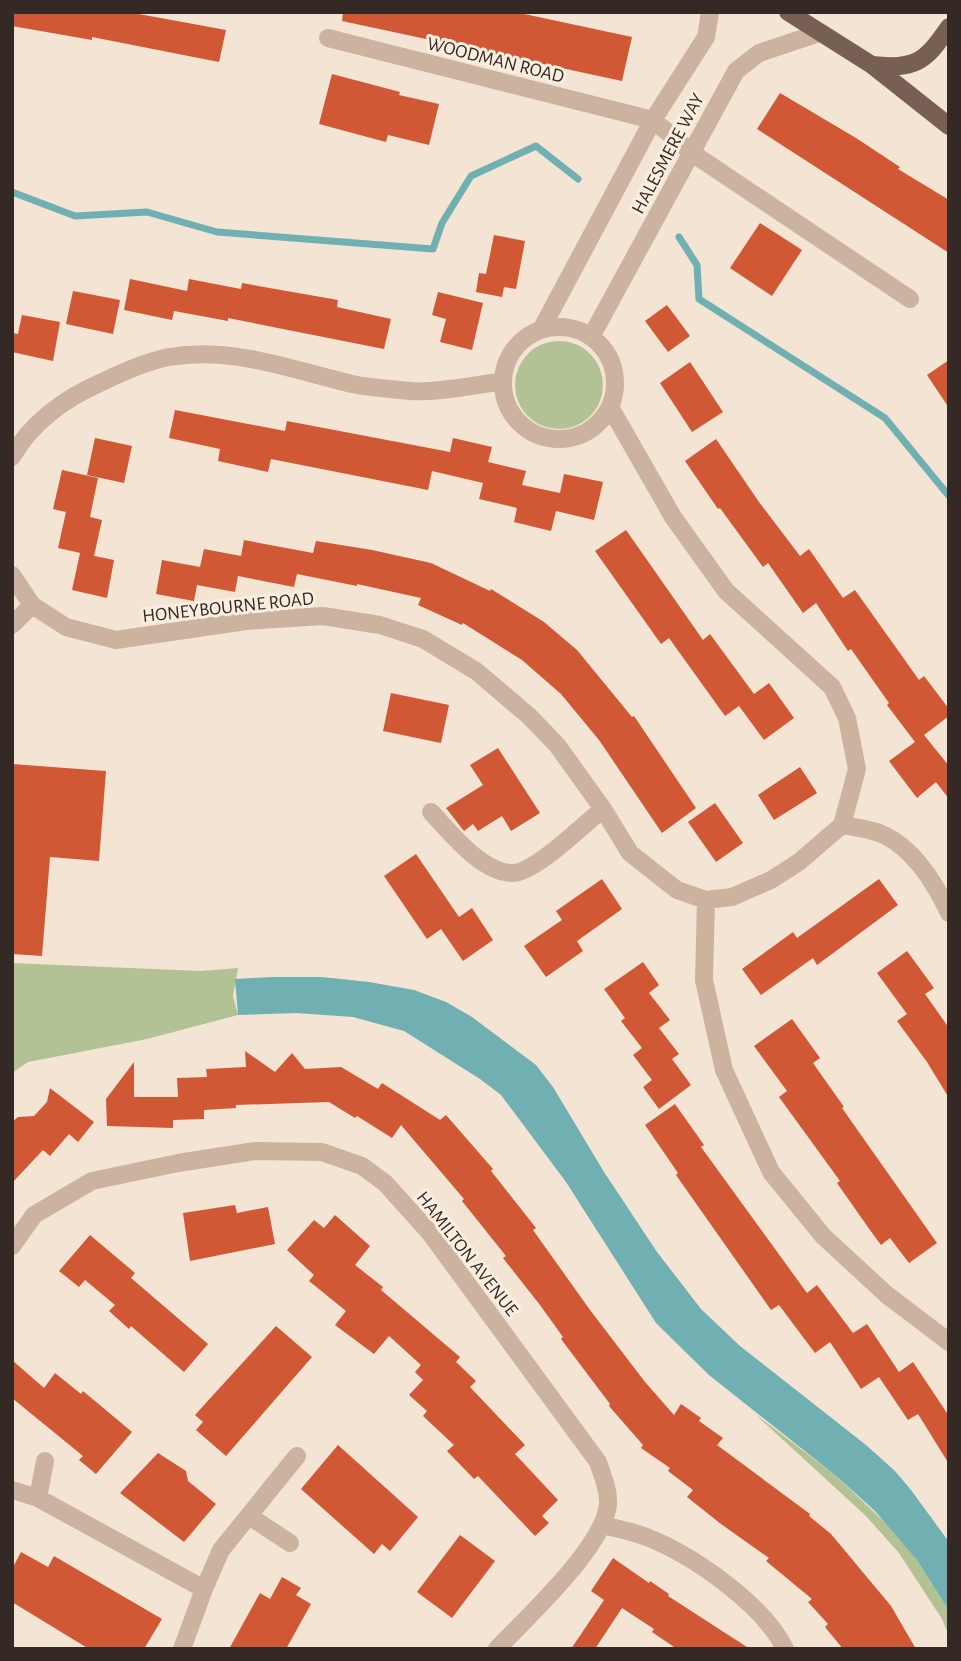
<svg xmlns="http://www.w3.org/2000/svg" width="961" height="1661" font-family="'Alegreya Sans',sans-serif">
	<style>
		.green { fill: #b3c294 }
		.water { fill: #71b0b2 }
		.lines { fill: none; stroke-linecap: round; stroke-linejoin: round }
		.stream { stroke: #71b0b2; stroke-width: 7 }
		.building { fill: #d15834 }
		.minor { stroke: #cbb3a0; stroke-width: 18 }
		.primary { stroke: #785f53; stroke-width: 18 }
		.labels { text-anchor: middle; stroke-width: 6; stroke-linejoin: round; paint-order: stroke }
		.street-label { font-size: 19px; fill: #342924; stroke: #faeee1 }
	</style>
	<rect width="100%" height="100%" fill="#f3e4d4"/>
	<path class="green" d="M515 385a44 44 0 1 1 88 0a44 44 0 1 1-88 0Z
		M12 963 201 971 238 968 233 996 238 1015 147 1039 28 1062 12 1073Z
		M755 1414 835 1475 895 1532 917 1560 949 1611V1636L942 1619 899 1553 866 1516Z"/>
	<path class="water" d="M272 977H322L369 982 414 990 446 1002 472 1017 536 1065 553 1087 604 1172 657 1252 701 1309 740 1346 866 1445 895 1471 911 1490 949 1542V1611L917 1560 875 1511 835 1475 709 1375 656 1323 566 1182 501 1095 480 1079 404 1031 353 1017 296 1013 238 1015 235 979Z"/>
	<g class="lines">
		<path class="stream" d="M12 192 75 216 147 212 217 232 433 249 442 223 471 176 536 146 578 179
			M679 237 697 265 699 299 885 418 949 496"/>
	</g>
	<path class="building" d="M12 12H128L226 30 219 62 92 37V40L12 26Z
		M343 12H515L632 37 622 81 342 21Z
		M332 74 400 92 399 95 439 104 429 145 388 135 386 142 319 124Z
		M780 93 856 138 900 167 898 169 949 200V253L757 129Z
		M760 223 802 250 772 296 730 268Z
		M494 235 525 241 516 289 504 287 502 297 476 292 479 273 486 274Z
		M130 279 187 291 189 279 241 289 242 283 338 300 337 307 391 319 384 349 228 318V321L174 311 172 320 124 310Z
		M73 291 120 300 113 334 66 324Z
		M438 292 483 303 472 350 440 342 446 319 432 315Z
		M667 305 690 336 668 352 645 321Z
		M22 315 60 322 53 361 12 352V333L18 334Z
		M949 360V408L927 375Z
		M690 362 723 412 692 432 660 383Z
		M175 410 285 431 287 421 450 452 453 438 492 447 488 462 526 471 522 485 560 493 564 474 603 482 594 520 556 511 551 531 514 522 517 508 479 499 483 483 432 471 428 490 271 459 268 472 218 461 220 449 169 438Z
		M95 438 132 446 124 483 87 475Z
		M716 439 759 502 800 556 809 549 843 598 855 590 919 680 924 676 949 709V716L924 735 949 766V799L936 782 917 798 889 761 915 742 887 705 889 703 851 649 848 651 816 603 803 613 768 563 763 567 720 508 718 509 685 461Z
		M62 470 98 478 90 517 102 520 94 556 58 548 66 512 53 509Z
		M626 530 703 640 710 634 754 694 769 683 794 718 764 740 739 706 725 716 669 638 661 644 595 551Z
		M244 540 313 553 316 541 372 550 431 563 490 591 491 589 544 622 577 650 632 717 634 716 696 808 662 833 599 740 561 694 522 660 463 623 462 625 418 605 421 598 357 584V586L297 574 294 587 238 576 235 592 197 585 194 601 156 594 162 560 200 567 204 549 241 556Z
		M80 553 114 560 107 598 72 590Z
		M391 693 449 705 441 743 383 731Z
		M498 748 540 813 511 831 502 816 478 831 473 824 464 831 446 808 483 785 470 765Z
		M12 764 106 771 99 861 50 857 42 956 12 954Z
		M800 767 817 793 774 820 758 795Z
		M715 803 743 843 716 862 688 822Z
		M416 854 459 917 472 908 493 940 463 961 441 929 427 939 384 876Z
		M602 879 622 909 577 941 583 951 546 977 524 946 562 920 556 911Z
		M879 879 898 905 817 965 813 958 761 995 742 969 793 932 797 938Z
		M907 951 934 988 925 994 949 1028V1098L927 1062 897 1021 907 1014 877 973Z
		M643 962 659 985 649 993 670 1020 659 1028 679 1054 672 1059 691 1085 659 1109 643 1087 652 1080 633 1055 642 1048 621 1021 625 1018 604 989Z
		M792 1019 820 1058 813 1063 844 1107 842 1108 937 1243 909 1263 890 1238 881 1245 870 1230 837 1183 840 1181 779 1097 787 1091 754 1046Z
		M245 1051 275 1072 292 1053 305 1069 341 1067 378 1089 382 1083 440 1120 446 1115 493 1169 491 1171 536 1228 533 1230 590 1310 645 1382 674 1415 681 1404 701 1418 699 1421 723 1438 717 1445 810 1514 809 1516 831 1534 891 1606 916 1649H843L825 1627 828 1624 808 1602 812 1599 766 1561 769 1558 721 1524 687 1497 693 1490 668 1471 670 1468 641 1448 643 1445 609 1406 610 1404 561 1339 563 1337 540 1305 503 1258 506 1256 462 1201 464 1199 401 1125 392 1138 357 1116 355 1118 329 1102 236 1105V1108L204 1110V1119L173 1120V1128L107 1126 106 1099 134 1062V1097H178L177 1078 207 1077 206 1069 246 1067Z
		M50 1088 94 1122 78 1142 69 1134 50 1156 43 1150 12 1183V1122L18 1117 34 1116 47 1102Z
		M675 1104 704 1145 701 1147 807 1293 817 1285 853 1333 867 1324 899 1372 913 1362 949 1416V1464L918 1414 908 1420 879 1377 861 1389 830 1342 815 1353 779 1305 771 1310 676 1175 678 1173 645 1125Z
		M235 1205 237 1213 268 1207 275 1244 190 1261 183 1213Z
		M335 1215 370 1246 355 1265 383 1287 381 1290 460 1357 456 1362 476 1381 470 1387 525 1445 515 1454 558 1500 542 1516 549 1523 535 1536 478 1476 474 1479 447 1451 454 1445 423 1416 427 1411 409 1395 423 1380 415 1372 421 1365 389 1336 374 1354 335 1325 346 1311 309 1281 314 1275 287 1250 314 1220 324 1228Z
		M90 1235 135 1273 131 1278 208 1344 184 1372 131 1326 129 1329 109 1311 115 1305 85 1280 79 1287 59 1271Z
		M276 1326 312 1357 226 1456 196 1430 203 1422 195 1415Z
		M12 1360 44 1388 55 1373 81 1394 83 1391 132 1432 96 1474 79 1460 83 1456 12 1398Z
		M338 1445 418 1517 390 1551 382 1544 374 1554 301 1489Z
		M158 1453 186 1471 188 1481 216 1504 184 1542 120 1493Z
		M460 1535 495 1561 452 1618 417 1592Z
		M21 1552 48 1567 54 1556 162 1619 144 1649H89L12 1602V1569Z
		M613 1558 649 1583 650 1581 669 1594 668 1596 750 1649H677L652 1632 654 1629 622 1608 595 1649H571L604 1600 591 1591Z
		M282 1577 301 1588 296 1595 311 1604 286 1649H229L260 1593 270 1599Z"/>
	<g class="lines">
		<path class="minor" d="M328 38 653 120 692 153 910 299
			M503 383a56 56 0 1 1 112 0a56 56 0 1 1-112 0Z
			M542 328 653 120 706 37 710 12
			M591 337 736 71 759 53 819 33
			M12 457C30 424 65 398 100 383 123 372 145 362 169 357 232 346 293 370 352 384 371 388 391 389 410 391 438 393 473 385 500 382
			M12 575 32 605 66 627 116 640 246 621 323 616 380 625 423 639 476 671 529 716 557 745 603 809 630 853 677 890 706 900 732 897 771 880 799 862 842 825 857 769 847 718 832 687 726 591 673 517 610 407
			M12 625 32 605
			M431 812C450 832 481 872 511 873 533 875 584 824 603 809
			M842 825C856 828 874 829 886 836 915 851 936 885 949 913
			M706 900 704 980 724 1070 771 1172 823 1236 887 1295 949 1342
			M12 1246 34 1215 92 1181 178 1163 255 1151 322 1152 362 1166 385 1183 430 1233 598 1462C602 1475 609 1489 608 1504 604 1547 528 1616 497 1649
			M12 1490 38 1498 204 1589
			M38 1498 45 1461
			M249 1516 290 1543
			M603 1525C618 1529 635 1532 649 1538 694 1556 764 1605 785 1649
			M182 1649 204 1589 221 1550 297 1456"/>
		<path class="primary" d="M788 12 872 65 949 126
			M872 65C915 70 925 62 949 27"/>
	</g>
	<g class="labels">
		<g class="street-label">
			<text transform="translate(496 59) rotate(14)" y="7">WOODMAN ROAD</text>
			<text transform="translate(667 153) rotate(-62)" y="7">HALESMERE WAY</text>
			<text transform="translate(228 606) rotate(-6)" y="7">HONEYBOURNE ROAD</text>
			<text transform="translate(468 1253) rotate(52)" y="7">HAMILTON AVENUE</text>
		</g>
	</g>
	<rect width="961" height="1661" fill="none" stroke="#342924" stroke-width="28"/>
</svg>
